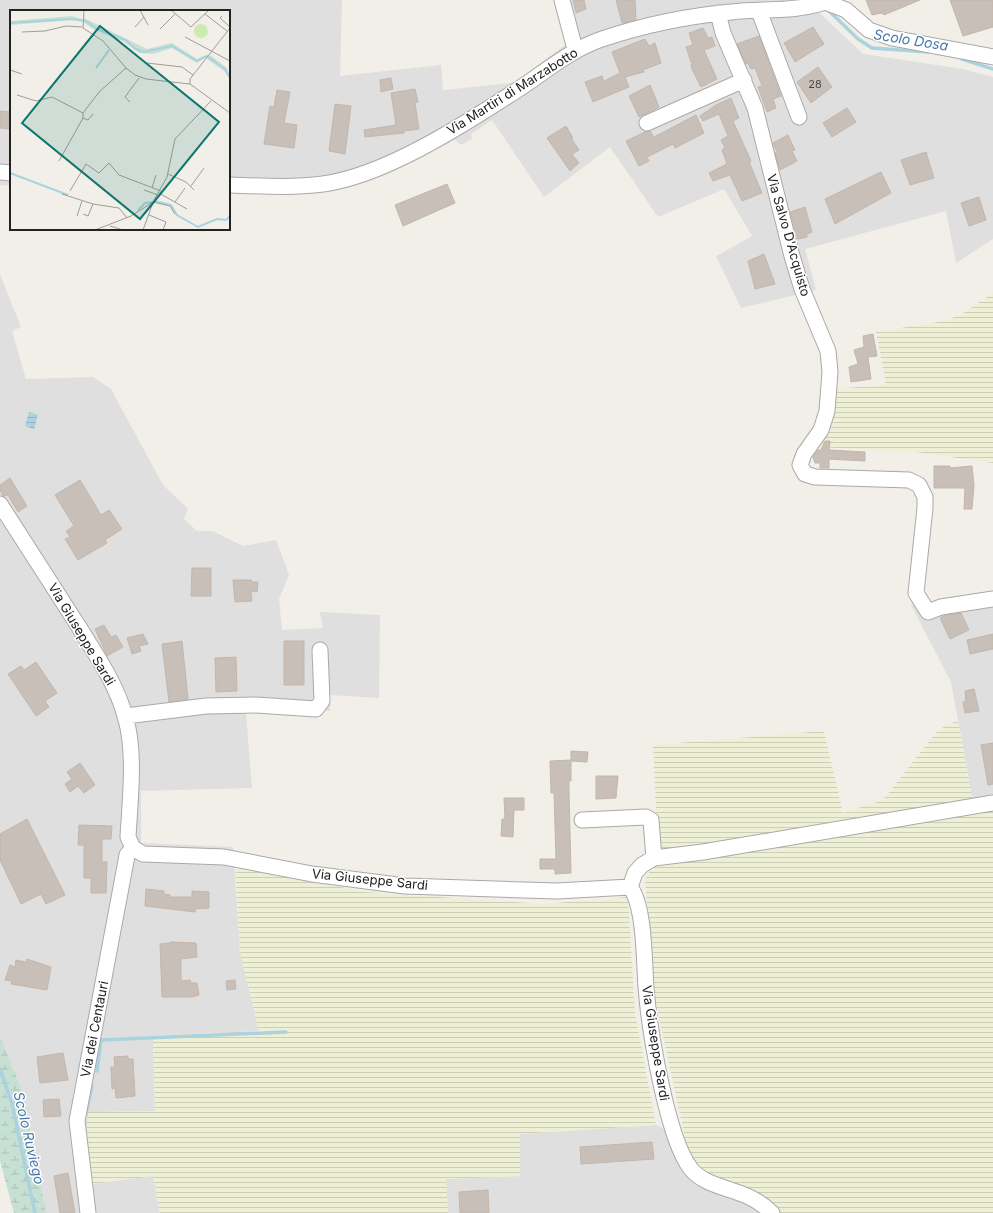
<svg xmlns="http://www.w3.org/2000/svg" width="993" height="1213" font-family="Inter,sans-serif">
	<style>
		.residential { fill: #e0dfdf }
		.farmland { fill: url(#farmland-rules) }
		.wetland { fill: url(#wetland-marsh) }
		.water { fill: url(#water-rules) }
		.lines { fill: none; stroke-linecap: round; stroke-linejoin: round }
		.stream { stroke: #aad3df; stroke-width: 3.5 }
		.building { fill: #c7bfb8; stroke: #c4b6ab }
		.minor-casing { stroke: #a9a9a9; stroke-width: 17 }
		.minor { stroke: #fff; stroke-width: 15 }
		.labels { text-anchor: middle; stroke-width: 3; stroke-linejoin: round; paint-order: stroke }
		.number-label { font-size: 11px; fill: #4b4948 }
		.street-label { font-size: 13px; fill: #222; stroke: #fff }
		.water-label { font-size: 14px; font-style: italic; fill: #4a7aab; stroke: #fff }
		.inset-river { fill: none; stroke: #aad3df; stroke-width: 2 }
		.inset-road { fill: none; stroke: #9f9d99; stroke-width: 1 }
		.view { fill: #0f766e; fill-opacity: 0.15; stroke: #0f766e; stroke-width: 2 }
		.inset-edge { fill: none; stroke: #222; stroke-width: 2 }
	</style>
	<defs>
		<pattern id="farmland-rules" width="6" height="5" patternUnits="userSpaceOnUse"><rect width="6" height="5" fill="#eef0d5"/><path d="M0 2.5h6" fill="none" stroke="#ccceb7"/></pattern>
		<pattern id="wetland-marsh" width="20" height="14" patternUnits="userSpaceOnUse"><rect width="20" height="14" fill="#c6e0d4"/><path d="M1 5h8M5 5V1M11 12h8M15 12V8" fill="none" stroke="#aac0b6"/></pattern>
		<pattern id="water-rules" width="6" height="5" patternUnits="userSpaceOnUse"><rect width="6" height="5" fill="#aad3df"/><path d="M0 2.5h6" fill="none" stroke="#92b5bf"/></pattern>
	</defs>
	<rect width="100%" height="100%" fill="#f2efe9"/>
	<path class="residential" d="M0 0H342L340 76 441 65 443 90 513 83 568 43 557 0H806L863 54 963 69 993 77V239L956 263 946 211 805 249 816 290 741 308 716 256 752 236 724 189 658 217 610 147 544 197 492 120 471 134 472 139 461 145 454 139 448 144 363 180 293 193H229V11H11V186L0 185Z
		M0 274 21 327 12 331 26 379 93 377 111 389 163 485 188 509 184 519 197 531H213L243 546 276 540 289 575 279 599 282 630 323 628 320 612 380 615 379 698 330 695V711L246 713 252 788 141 791V843L233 847 240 952 259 1031 153 1036 155 1112 153 1176 160 1213H46L25 1098 0 1036Z
		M993 594V810L973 802 951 682 911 605Z
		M656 1125 685 1138 690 1155 763 1199 780 1213H448L446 1179 520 1176 519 1134Z"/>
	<path class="farmland" d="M993 293V463L916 452 818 447 833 389 886 385 876 332 945 321 963 313Z
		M958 720 973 802 658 852 653 745 824 731 843 813 883 800 938 730Z
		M993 810V1213H780L763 1199 707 1174 696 1166 690 1155 685 1138 655 999 645 880 654 863Z
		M235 866 365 892 544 904 628 897 635 1013 656 1125 520 1134V1176L446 1179 448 1213H160L153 1176 92 1184 87 1132 88 1112 155 1111 153 1036 259 1031 240 952Z"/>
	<path class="wetland" d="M0 1036 25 1098 46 1213H14L0 1161Z"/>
	<path class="water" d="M29 412 38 415 34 429 25 426Z"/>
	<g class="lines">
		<path class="stream" d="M826 8 858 39 872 48 928 52
			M962 59 993 69
			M0 1069 12 1104 35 1213
			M97 1071 101 1040 286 1032
			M86 1113 92 1086"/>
	</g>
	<path class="building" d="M573 0H584L586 9 576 13Z
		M616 0H635L636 20 622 23Z
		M866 0H920L884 15 882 13 872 15Z
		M950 0H993V27L963 36Z
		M813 27 824 44 795 62 784 43Z
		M703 28 708 38 712 37 715 46 704 50 717 79 701 87 692 69 691 64 695 61 691 62 686 47 693 45 689 33Z
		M759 36 781 96 773 99 776 108 767 112 758 87 762 86 755 68 751 69 748 63 746 64 737 44Z
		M645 39 649 46 655 43 661 63 643 70 644 72 625 77 629 87 593 102 585 82 602 76 604 81 620 73 612 52Z
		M818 67 832 87 811 103 797 82Z
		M391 78 393 89 381 92 380 80Z
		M650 85 659 107 639 117 629 96Z
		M415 89 418 102 415 103 419 129 404 131V133L365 137 364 130 396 125 391 93Z
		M277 90 290 92 284 123 297 125 294 148 264 144 270 106 274 107Z
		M731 98 739 118 733 121 751 161 749 162 762 193 742 201 730 175 713 181 709 173 727 164 722 150 725 148 721 140 728 136 719 114 703 121 700 116 716 105Z
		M335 104 351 106 345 154 329 151Z
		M847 108 856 122 832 137 823 123Z
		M0 111 11 112V129L0 128Z
		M696 115 704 133 675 148 673 144 647 157 649 161 639 166 626 141 645 132 650 131 654 137Z
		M566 126 573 138H571L579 150 572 154 579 163 570 171 547 138Z
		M788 135 795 150 792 151 797 161 780 170 775 153 777 152 773 143Z
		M926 152 934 178 910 185 901 160Z
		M881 172 891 193 835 224 825 199Z
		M447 184 455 203 403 226 395 205Z
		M979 197 986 220 969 226 961 203Z
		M805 207 812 232 807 234V237L798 239 790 212Z
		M764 254 775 284 755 289 748 261Z
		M873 334 877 356 868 357 871 379 851 382 849 367 858 364 854 350 864 347 863 336Z
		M825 441H830L829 450 865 452V461L829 459V468H820V463H815L813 457 818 450H821Z
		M934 466H950V468L972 466 974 485 972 509H964L965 488H934Z
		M10 478 27 506 18 512 8 495 3 496 0 490V485Z
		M80 480 101 515 109 510 122 529 105 540 107 543 78 560 65 539 70 537 66 531 74 526 55 495Z
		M192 568H211V596H191Z
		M233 580H251L252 582H258L257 592 251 591 252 601 235 602Z
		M961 613 969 630 950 639 940 618 946 615Z
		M104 625 111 637 116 635 123 647 107 656 95 629Z
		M143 634 148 644 139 646 141 651 132 654 127 638Z
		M993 634V649L970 654 967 640Z
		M182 641 188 699 169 702 162 644Z
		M284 641H304V685H284Z
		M236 657 237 691 216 692 215 658Z
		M36 662 57 693 45 701 49 707 36 716 8 674 21 666 24 670Z
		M974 689 979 711 965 713 963 702 966 701 965 691Z
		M993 743V784L988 785 981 745Z
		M571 751 588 752 587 762 571 761V781H569V792L571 873 555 874V869H540V859H556L554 793H551L550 761 571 760Z
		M80 763 95 785 84 793 78 786 70 792 65 784 72 779 67 772Z
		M596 776H618L616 798 596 799Z
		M504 798H524V810H514L513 837 501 836 502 819H505Z
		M27 819 65 895 46 904 41 894 21 904 0 860V834Z
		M79 825 112 826 111 839H102V862H107L106 893H91V878H84V845H78Z
		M146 889 164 891V894L170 895V897H192V891L209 892V908L195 909V912L145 906Z
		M170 942 196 943 197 957 181 959V981L190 980 191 983H197L199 995 192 997H162L160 944 170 943Z
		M27 959 51 967 47 990 11 984 12 981 5 980 10 965 15 967 16 960 26 962Z
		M235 980 236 989 227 990 226 981Z
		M63 1053 68 1080 40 1083 37 1057Z
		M128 1056V1059H133L135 1096 116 1098 115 1088 112 1089 111 1067H115L114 1057Z
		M59 1099 61 1116 44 1117 43 1100Z
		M652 1142 654 1159 581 1164 580 1147Z
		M68 1173 75 1213H60L54 1176Z
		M488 1190 489 1213H460L459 1192Z"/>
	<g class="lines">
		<g class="minor-casing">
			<path id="minor" d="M562 0 575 49
				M825 2 846 10 869 30 892 38 993 57
				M759 11 799 117
				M718 13 723 33 755 108 792 256 802 289 828 351 830 372 827 411 821 430 804 454 800 465 805 474 815 477 909 480 919 485 925 497V508L916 593 928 612 941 607 993 599
				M647 123 744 80
				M0 172 11 173
				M229 185C260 186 292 188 323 184 383 176 460 127 511 94 542 75 567 51 602 39 644 25 687 16 731 12 764 8 799 13 830 0
				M0 504C26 545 53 586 79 627 96 655 116 683 125 716 136 751 130 800 128 837L133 848 143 854 224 857 312 874 405 886 557 891 630 887
				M126 716 206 706 256 705 316 709 322 701 320 650
				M582 820 646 817 651 820 654 858
				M630 887C645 906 644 962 646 987 649 1028 667 1139 691 1169 704 1185 729 1188 747 1196 756 1200 765 1206 772 1213
				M630 887 635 873 642 865 654 858 703 852 993 803
				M88 1213 77 1121 126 861 127 855 133 848"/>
		</g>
		<use href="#minor" class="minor"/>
	</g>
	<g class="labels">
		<g class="number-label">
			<text x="815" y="88">28</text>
		</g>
		<g class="street-label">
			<text transform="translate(512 91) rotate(-32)" y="5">Via Martiri di Marzabotto</text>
			<text transform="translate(789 235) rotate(74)" y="5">Via Salvo D'Acquisto</text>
			<text transform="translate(82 634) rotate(59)" y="5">Via Giuseppe Sardi</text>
			<text transform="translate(370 879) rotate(6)" y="5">Via Giuseppe Sardi</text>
			<text transform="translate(94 1029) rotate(-79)" y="5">Via dei Centauri</text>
			<text transform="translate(656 1043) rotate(81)" y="5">Via Giuseppe Sardi</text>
		</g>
		<g class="water-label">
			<text transform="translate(911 40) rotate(9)" y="5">Scolo Dosa</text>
			<text transform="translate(29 1138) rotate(77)" y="5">Scolo Ruviego</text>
		</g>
	</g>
	<g transform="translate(10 10)">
		<rect width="220" height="220" fill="#f2efe9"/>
		<path d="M184 21a7 7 0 1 1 14 0a7 7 0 1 1-14 0Z" fill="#cdebb0"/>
		<path d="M62 6 72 9V12L63 10 0 15V11ZM74 8 137 39 162 33 187 49 198 44 187 53 162 38 143 44 129 43 114 32 83 19 73 12ZM200 45 217 58 220 70 214 61 197 49Z" fill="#c6e0d4"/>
		<path class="inset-river" d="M0 13 60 9 76 11 87 19 116 30 124 38 133 42 162 36 187 51 197 46 215 59 220 67M86 58 99 40M0 163 58 185M145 191 161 195 167 205 188 217 207 209 216 210 220 206M128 200 135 193 142 192"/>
		<path class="inset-road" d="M74 0 73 18 93 31 116 58 125 65 136 69 180 74M130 0 138 15M161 0 181 17 199 0M195 4 217 21M212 6 210 8 220 17M125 17 134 7M150 19 165 4M12 22 35 21 56 16 72 17M175 27 220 51M137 53 172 57 183 65M0 60 12 64M180 74V69L220 18M180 74 220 103M7 85 26 91 42 87 73 103M120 92 115 87 129 68M73 103 90 81 116 58M73 108 78 110 83 104M49 151 73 108V103M158 164 176 172 184 180M181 176 194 158M142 178 146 165M134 180 148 185M60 181 76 154 89 163 99 153 109 165 151 181M149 183 177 199M52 184 83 194 109 198 117 208M143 192 160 196 165 204M165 192 175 178M73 204 78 206 83 194M139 205 156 212 153 220M67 206 72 191M100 216 113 220M85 220 121 206 143 192M133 220 144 190 157 167 165 129 201 91"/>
		<path class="view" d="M90 16 209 112 130 209 12 113Z"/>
		<rect width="220" height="220" class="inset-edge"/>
	</g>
</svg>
